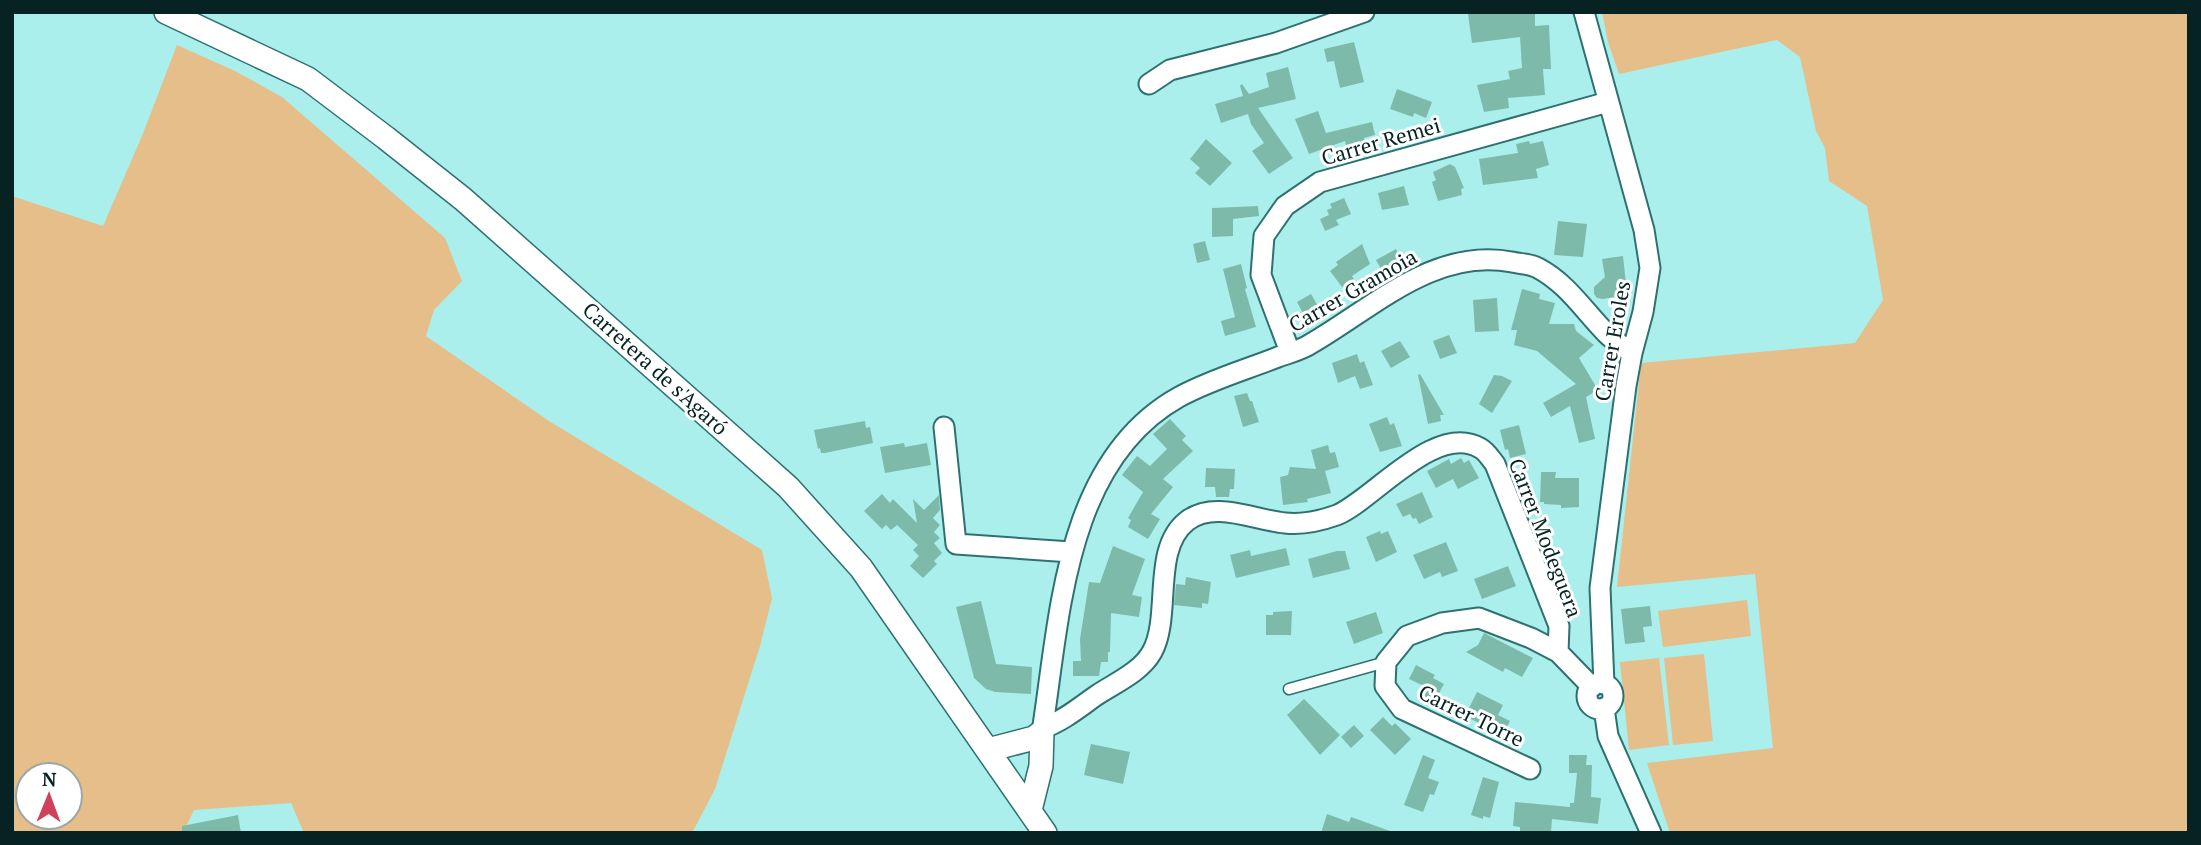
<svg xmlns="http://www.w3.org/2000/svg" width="2201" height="845" font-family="'PT Serif',serif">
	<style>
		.green { fill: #e5be89; fill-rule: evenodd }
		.building { fill: #7ebaa9 }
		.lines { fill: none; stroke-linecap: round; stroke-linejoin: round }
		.service-casing { stroke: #2e7170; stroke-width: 13 }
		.minor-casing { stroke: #2e7170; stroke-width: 23 }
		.tertiary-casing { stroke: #2e7170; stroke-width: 26 }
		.service { stroke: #fff; stroke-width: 10 }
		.minor { stroke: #fff; stroke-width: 19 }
		.tertiary { stroke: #fff; stroke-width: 23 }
		.labels { text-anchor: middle; stroke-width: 6; stroke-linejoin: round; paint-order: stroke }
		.street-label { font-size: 21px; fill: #062222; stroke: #fff }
	</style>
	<rect width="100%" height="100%" fill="#abefed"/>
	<path class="green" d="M1602 12H2189V833H1670L1647 763 1773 748 1755 574 1617 587 1641 363 1855 343 1883 300 1867 206 1829 181 1825 148 1816 131 1800 57 1777 40 1619 74 1608 42Z
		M177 45 235 71 282 97 445 238 462 281 434 310 426 336 549 421 762 550 772 598 760 646 715 789 692 833H304L291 803 194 810 183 833H12V196L103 226 142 136ZM28 775H70V817H28Z
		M1747 600 1751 636 1663 647 1658 611Z
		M1704 654 1713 741 1673 745 1664 658Z
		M1659 658 1669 745 1629 750 1620 662Z"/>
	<path class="building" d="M1484 12H1535V26L1549 25 1551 69H1543L1545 95 1508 98 1509 108 1484 112 1477 85 1510 79 1508 71 1522 68 1520 37 1472 43 1468 14Z
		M1354 42 1364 82 1340 88 1334 61 1327 62 1324 49Z
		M1288 67 1296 99 1258 108 1293 158 1269 174 1252 151 1264 143 1251 124 1248 114 1221 123 1215 104 1243 96 1240 86 1242 84 1249 94 1269 87 1266 73Z
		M1397 89 1432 102 1426 118 1414 113 1413 117 1390 109Z
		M1318 111 1326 133 1372 122 1375 135 1364 138 1366 149 1348 153 1345 141 1309 154 1295 119Z
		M1206 139 1232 163 1210 186 1195 173 1200 168 1190 159Z
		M1529 141 1530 144 1543 141 1549 165 1536 169 1538 178 1483 185 1479 159 1518 153 1516 144Z
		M1450 164 1455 167 1464 188 1461 189 1462 195 1438 201 1432 182 1436 180 1433 172Z
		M1404 186 1409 205 1382 210 1378 193Z
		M1344 198 1351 214 1336 220 1339 225 1325 231 1320 219 1329 215 1327 210 1332 208 1330 204Z
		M1258 206 1259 216 1233 219V236L1212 237V208Z
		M1558 221 1587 224 1583 257 1554 255Z
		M1205 241 1210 260 1197 263 1193 244Z
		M1362 244 1370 264 1352 276 1354 279 1342 287 1330 271 1338 265 1336 262Z
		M1396 249 1405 267 1386 277 1376 260Z
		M1623 256 1626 284H1620L1621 296 1603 299 1597 298 1594 294V287L1605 277 1602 259Z
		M1241 264 1247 288 1245 289 1256 327 1225 336 1221 321 1235 317 1223 269Z
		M1522 289 1540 294 1539 299 1555 303 1549 324H1574L1576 331 1594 345 1579 358 1598 390 1586 397 1595 439 1579 443 1570 406 1551 417 1543 403 1576 384 1537 351 1514 345 1517 330H1511Z
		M1311 294 1323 315 1308 323 1297 302Z
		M1497 298 1499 331 1475 332 1473 300Z
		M1449 335 1457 353 1440 359 1433 341Z
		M1400 341 1410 357 1391 368 1381 351Z
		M1357 354 1360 363 1364 361 1373 385 1360 389 1355 376 1338 383 1332 363Z
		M1420 374 1444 415H1440L1441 421 1428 424 1418 375Z
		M1494 375 1502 376 1512 381 1492 413 1479 404Z
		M1247 393 1250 401H1252L1259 422 1243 427 1234 396Z
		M1387 417 1390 425 1394 423 1402 446 1380 452 1369 424Z
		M1170 419 1186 436 1182 440 1193 451 1163 479 1173 487 1151 514 1160 519 1148 539 1128 527 1131 520 1128 518 1143 492 1122 475 1137 456 1150 466 1167 449 1153 434Z
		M865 421 866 428 870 427 873 443 825 453H821L820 448 818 449 814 430Z
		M1519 425 1526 454 1510 458 1508 449 1505 450 1500 430Z
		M904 443 905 447 927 443 931 465 885 473 880 447Z
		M1328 445 1330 453 1335 452 1339 467 1325 471 1331 493 1307 499 1308 502 1283 505 1280 477 1288 475 1290 467 1316 469 1311 450Z
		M1461 458 1464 463 1469 460 1479 478 1458 489 1453 479 1436 488 1427 471 1449 459 1451 464Z
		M1206 468 1235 469 1234 489H1230L1229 497H1216L1215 487H1205Z
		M1541 472H1556L1555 478H1579V507L1561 508V505L1544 504V502H1540Z
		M1422 492 1433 517 1419 524 1416 518 1413 519 1410 514 1403 517 1396 504Z
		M882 494 890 503 893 499 917 523 913 499 924 510 939 495 940 510 933 518 940 525 934 532 940 538 934 543 942 553 934 561 937 564 923 578 910 566 919 556 913 550 918 545 897 525 891 530 886 525 882 529 864 511Z
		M1380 531 1381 534 1388 531 1397 552 1376 562 1366 537Z
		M1446 542 1458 571 1442 577 1440 572 1424 579 1413 555Z
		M1113 546 1145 559 1132 595 1142 597 1139 617 1111 613 1110 652H1108V662H1101L1099 676H1073V661H1081L1080 639 1089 582 1100 583Z
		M1286 548 1290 565 1236 578 1230 555 1250 550 1251 556Z
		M1337 551H1345L1350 569 1313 578 1308 559Z
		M1508 566 1516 586 1482 599 1474 579Z
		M1186 577 1211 582 1208 604 1202 603V608L1174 605 1176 584 1185 585Z
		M981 601 996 664 1032 667 1031 694 995 692 986 689 974 678 956 607Z
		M1650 606 1652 626 1643 627 1645 642 1625 644 1621 609Z
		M1292 611 1291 635H1266V615H1273V612Z
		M1376 612 1383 633 1354 644 1346 622Z
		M1484 633 1533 658 1522 677 1505 668 1503 672 1466 652 1478 645Z
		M1416 665 1435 675 1433 678 1444 684 1434 702 1421 696 1426 687 1409 679Z
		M1477 692 1503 705 1498 715 1510 721 1503 735 1465 716Z
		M1304 699 1340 735 1320 755 1287 715Z
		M1383 717 1392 726 1395 723 1411 739 1395 755 1370 730Z
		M1354 725 1364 736 1351 748 1341 737Z
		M1091 744 1130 752 1123 784 1084 775Z
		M1423 755 1435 760 1428 778 1439 782 1434 795 1430 794 1423 812 1404 805Z
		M1569 755H1587L1586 765H1592L1591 797 1601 798 1598 824 1552 819 1551 832H1520V827L1513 826 1515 802 1570 807V803H1574L1577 773H1569Z
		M1483 777 1499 782 1490 818 1483 816V819L1471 815Z
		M1327 814 1349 822 1351 817 1390 831V833H1321Z
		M238 815 241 833H182V826Z"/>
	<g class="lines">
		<g class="service-casing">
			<path id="service" d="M1289 689 1386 662"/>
		</g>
		<g class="minor-casing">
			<path id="minor" d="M1584 12 1644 230 1650 268 1643 312 1632 353 1626 386 1600 588 1604 684
				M1149 84 1170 70 1276 43 1364 12
				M1290 352 1261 275 1264 236 1285 206 1320 182 1608 102
				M944 427 956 544 1071 552
				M1587 696a13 13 0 1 1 26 0a13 13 0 1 1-26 0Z
				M1604 708 1608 736 1651 833
				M1043 728C1062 722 1081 706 1097 695 1115 683 1141 672 1152 652 1172 616 1151 549 1187 521 1214 500 1254 520 1285 523 1302 525 1320 521 1337 515 1373 500 1435 422 1480 448 1486 451 1491 459 1495 464L1559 626 1558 652
				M1042 732C1060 618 1064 461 1179 397 1210 380 1245 370 1278 357 1289 353 1302 350 1312 343 1374 307 1435 247 1512 262 1521 264 1531 264 1538 268 1568 284 1584 311 1607 334 1614 341 1624 347 1632 353
				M1530 769 1402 709 1385 686 1386 662 1407 636 1442 623 1479 618 1531 638 1558 652 1592 687"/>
		</g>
		<g class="tertiary-casing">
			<path id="tertiary" d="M166 12 308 79 386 138 463 199 788 487 861 568 1045 833
				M988 750 1034 738 1042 732
				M1030 810 1041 766 1042 732"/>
		</g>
		<use href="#service" class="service"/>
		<use href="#minor" class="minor"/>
		<use href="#tertiary" class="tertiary"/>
	</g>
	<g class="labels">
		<g class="street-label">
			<text transform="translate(1381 142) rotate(-16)" y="7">Carrer Remei</text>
			<text transform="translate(1353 291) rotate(-30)" y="7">Carrer Gramoia</text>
			<text transform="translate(1613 341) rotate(-80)" y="7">Carrer Eroles</text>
			<text transform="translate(655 369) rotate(42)" y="7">Carretera de s'Agaró</text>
			<text transform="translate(1545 538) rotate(69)" y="7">Carrer Modeguera</text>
			<text transform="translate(1471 716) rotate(26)" y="7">Carrer Torre</text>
		</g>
	</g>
	<rect width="2201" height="845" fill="none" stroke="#062222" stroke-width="28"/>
	<g transform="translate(49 796) rotate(1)"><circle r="33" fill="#ffffff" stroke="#9ba7a7" stroke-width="2"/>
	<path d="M0-5L12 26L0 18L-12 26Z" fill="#d04059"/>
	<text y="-10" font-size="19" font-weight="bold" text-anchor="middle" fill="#062222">N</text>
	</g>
</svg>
